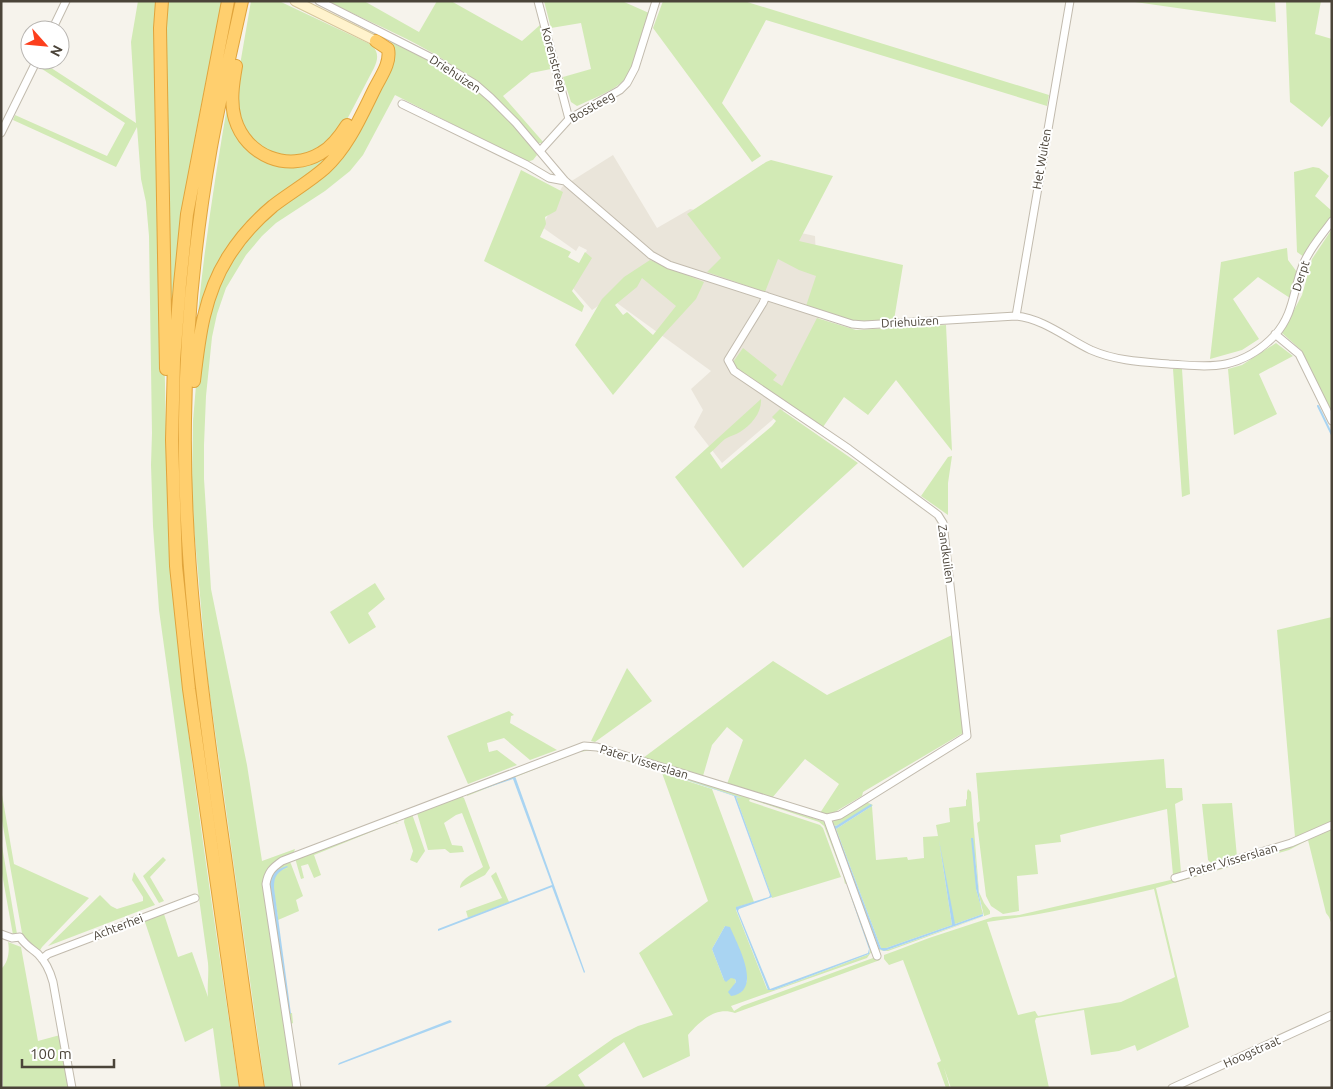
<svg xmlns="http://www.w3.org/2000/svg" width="1333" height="1089" font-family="Ubuntu,sans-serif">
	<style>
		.residential { fill: #eae5da }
		.green { fill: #d2eab5; fill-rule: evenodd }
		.water { fill: #a9d4f2 }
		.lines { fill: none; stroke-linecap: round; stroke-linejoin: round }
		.stream { stroke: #a9d4f2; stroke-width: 2 }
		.minor-casing { stroke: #c2bbae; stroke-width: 9 }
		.secondary-casing { stroke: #d6c79b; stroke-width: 11 }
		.motorway-casing { stroke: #e0a43c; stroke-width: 14 }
		.minor { stroke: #fff; stroke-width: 7 }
		.secondary { stroke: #fff3cd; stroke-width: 9 }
		.motorway { stroke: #ffcf6e; stroke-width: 12 }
		.labels { text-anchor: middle; stroke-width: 4; stroke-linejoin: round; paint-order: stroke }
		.street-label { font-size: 12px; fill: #4b4439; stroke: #fff }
	</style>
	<rect width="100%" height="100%" fill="#f6f3ec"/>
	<path class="residential" d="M613 155 657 228 690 209 815 236 819 318 785 409 722 463 694 427 703 410 691 389 711 371 610 298 592 310 570 285 587 250 579 246 576 251 542 227 562 187Z"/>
	<path class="green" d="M138 1H157L168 527C181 715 212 901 239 1088H221L213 1028 185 1042 144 919 163 911 178 957 192 952 208 997C207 985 209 975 208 963L159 610 153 526 151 465 152 433 149 236 146 202 141 179 137 127 116 167 13 120 15 115 107 156 125 123 39 67 42 62 136 123 131 42Z
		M165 1H223C199 111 177 220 170 332Z
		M251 1H279L372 45C379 53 378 59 374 68L342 129 311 156H274L243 132 235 94Z
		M327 1H364L419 32 437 1H451L522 41 540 25 551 69 531 73 503 96 544 143H536C515 117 492 93 465 74 423 43 373 24 327 1Z
		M544 1H622L649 13C643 32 637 69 622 82 609 93 592 99 577 106L571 102 563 77 591 69 581 23 551 28Z
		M663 1H744L1049 95 1047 106 766 20 722 103 761 156 752 162 653 28Z
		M1128 1H1275L1276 22Z
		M1286 1H1321L1315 34 1332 39V114L1322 127 1290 102Z
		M391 42 459 75 496 106 530 143 537 155 533 160 527 162 395 95 363 155 350 171 325 191 276 223 262 236 246 255 226 288 217 314 212 337 206 396 204 445V479L211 589 247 765 262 861 295 849 293 855 266 874 295 1088H265L207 674 194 528 192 485 193 421 196 385 214 291 250 231 313 180 383 80 395 55 394 48 390 43Z
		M230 90V107L264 159 336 152 240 236 195 346C202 260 215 175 230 90Z
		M771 160 833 176 799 241 903 265 894 320 865 322 852 321 806 306 816 276 799 270 778 259 765 292 707 272 721 258 687 214 766 162Z
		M1313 167 1319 168 1329 176 1315 196 1332 211V216L1304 257 1297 252 1294 172Z
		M521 170 563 192 556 211 545 217 546 224 540 237 571 252 568 257 579 263 585 252 592 258 572 291 584 306 582 312 484 261Z
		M1332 229V412L1301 350 1282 333 1302 295 1312 259Z
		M1287 248 1288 260 1297 272 1290 298 1258 277 1233 299 1259 339 1242 350 1210 359 1221 262Z
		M650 260 704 282 696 299 664 334 613 395 575 345 602 299 624 277ZM642 278 676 306 653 335 627 312 623 315 615 305 637 287Z
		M817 318 856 330 946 325 952 451 896 380 868 415 844 397 823 427 734 368 733 362 743 348 777 375 773 380 782 386Z
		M1276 343 1293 356 1259 374 1277 414 1234 435 1228 369 1242 365Z
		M1173 369H1182L1190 494 1182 497Z
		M761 399C762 413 751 425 740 432 735 435 730 436 725 439 720 443 715 449 710 453L721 469 772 426 776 421 772 417 780 409 858 463 743 568 675 477Z
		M952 456 948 483V515L921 496 948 457Z
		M375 583 385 599 368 613 376 627 349 644 330 612Z
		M1332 617V821L1295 837 1277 630Z
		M952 635 963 733 863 792 862 796 828 816 820 813 839 784 805 759 772 798 727 784 743 740 727 727 712 745 703 776 643 758 773 661 827 695Z
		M627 668 652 701 595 742 591 741Z
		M509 711 514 715 511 716 510 723 557 750 530 760 504 738 487 743 489 752 497 750 517 765 468 784 447 736Z
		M591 747 825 822 872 951 867 958 731 1006 734 1011 742 1006 873 958H878L880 960 735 1013C716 1006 700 1021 688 1035L690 1056 643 1078 624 1042 578 1075 586 1088H543L614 1038 638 1026 673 1015 639 953 708 901 662 773 712 789 754 902 737 907 736 910 767 989 774 990 864 956C867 955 869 955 870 951 872 944 850 893 847 883L845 884 843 875 824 826 819 822 750 799 749 801 751 802 820 825 823 828 841 877 772 898 736 797 742 798 593 750 579 752 467 796V793L577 749ZM725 926 747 981 741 992 734 985 736 982 734 977 724 980 712 949Z
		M1164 759 1166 788H1182L1183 800 1175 804 1181 872 1173 875 1167 809 1060 835 1061 842 1035 845 1038 874 1017 876 1019 911 1003 914 991 906 986 896 977 823 980 821 976 773Z
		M1 789 14 864 89 898 42 947 39 952 23 938 22 933 1 815Z
		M968 789 971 792 979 892 984 903 990 911V914L888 951 878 950 830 823 833 820C843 814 862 797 873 805L872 806 876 860 907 857 908 860 924 858 923 837 938 836 936 825 950 822 949 808 966 806V800L967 799V792ZM872 806 836 829 881 948H886L952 925 939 840 953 922 955 924 983 914 976 889 975 857 979 895 984 916 887 950H881L879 949 835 831 834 825 836 826Z
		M460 795 464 798 490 868 485 875 460 888C461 878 475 873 483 867L462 813 456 815 444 823 452 845 462 846 464 852 450 853 445 849 428 850 417 813Z
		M1232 803 1237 857 1211 863 1208 860 1202 804Z
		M412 814 425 851 417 863 410 860 413 851 404 822 405 815Z
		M392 820 399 824 395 823 386 826 314 855 321 875 314 878 308 864 301 866 304 878 301 879 295 858Z
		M1332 826V925L1329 917 1326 913 1308 840 1289 850 1156 888 1189 1027 1137 1051 1135 1045 1119 1051 1091 1055 1084 1010 1036 1018 1035 1021 1049 1088H951L944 1068 950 1088H946L937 1063 941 1061 903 960 889 965 884 959V955L895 951 929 938 993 917 1019 915 1175 879ZM1154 889 1175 977 1121 1002 1038 1016 1035 1011 1018 1015 987 922C1043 915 1099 902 1154 889Z
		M1 840 17 934 13 935 1 868Z
		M163 857 166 860 150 877 164 901 159 903 143 876Z
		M289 860 291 864 303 896 296 900 299 911 278 920C278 909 269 881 277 873 279 870 284 869 288 868L275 871 270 888 289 1013H292L293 1023 291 1024 300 1088H299L268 885 271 873Z
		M134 872 155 905 48 946 100 895 111 906 117 909 143 901V897L132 880Z
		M496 872 509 902 468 918 466 911 502 898 491 876Z
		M8 942 21 947 38 1041 60 1035 69 1088H3L1 969C8 963 10 951 8 942Z"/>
	<path class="water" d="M660 771 742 798 736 797 772 897 739 909 738 911 770 989 868 953 869 949 846 883 870 947 869 954 774 990H768L736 909V907L769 897 770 895 734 796Z
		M515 776 585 972 584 973 552 887 438 931V929L552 885 513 779 469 794Z
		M871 804 872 806 836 829 881 948H886L952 925 939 840 955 924 983 914 976 889 971 838H973L979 895 983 916 887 950 884 951 879 949 833 825 836 826Z
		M287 866 288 867C277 872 274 876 274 888L291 1014 289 1013 269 883C272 872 277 869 287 866Z
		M725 926 730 927C737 944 764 991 731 996L728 992 736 982 735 979 731 978 726 982 724 980 712 949Z
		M450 1020 452 1022 338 1065 339 1063Z"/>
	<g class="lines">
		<path class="stream" d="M1318 406 1332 435"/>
		<g class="minor-casing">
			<path id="minor" d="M319 1 432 58 475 84 491 98 516 123 565 181 651 255 669 265 852 324 864 325 1016 316C1044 319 1066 338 1091 350 1116 361 1143 362 1169 364 1188 365 1207 368 1226 364 1244 360 1262 349 1275 335 1294 314 1293 290 1303 265 1309 249 1322 235 1332 221
				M538 1 569 119
				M52 30 66 1
				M402 104 527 165 549 178 565 181
				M1 133 37 60
				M540 151 569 119 620 90 627 83 635 68 656 1
				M1016 316 1070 1
				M1275 334 1299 354 1332 421
				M827 818 877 956
				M1175 878 1291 843 1332 825
				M1 934 12 938 20 937C25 945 31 948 38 954 46 962 50 971 53 982L72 1088
				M42 959 48 954 195 898
				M297 1088 266 884C268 872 272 868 282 861L584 746 597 747 827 818 840 815 967 736 943 523 938 515 849 449 734 371 728 360 763 303 766 296
				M1172 1088 1332 1015"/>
		</g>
		<g class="secondary-casing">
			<path id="secondary" d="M295 1 376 41"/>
		</g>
		<g class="motorway-casing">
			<path id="motorway" d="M162 1 160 28 166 369
				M228 1 187 214 180 284 174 360 172 440 176 566 189 689 246 1088
				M242 1C231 50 220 98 211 147 195 237 186 329 185 420 183 555 201 688 220 821 233 910 244 999 258 1088
				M236 66C233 83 230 102 235 119 246 156 288 173 321 153 332 147 340 136 347 125
				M194 381C199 337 204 295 228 257 240 238 255 221 273 206 290 193 309 182 325 168 348 147 361 116 375 88 381 76 391 63 388 49L376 41"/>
		</g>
		<use href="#minor" class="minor"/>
		<use href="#secondary" class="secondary"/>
		<use href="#motorway" class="motorway"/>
	</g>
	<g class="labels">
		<g class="street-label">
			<text transform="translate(554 60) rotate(75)" y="4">Korenstreep</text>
			<text transform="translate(455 74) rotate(33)" y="4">Driehuizen</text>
			<text transform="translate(592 107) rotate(-30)" y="4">Bossteeg</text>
			<text transform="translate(1042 159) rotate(-80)" y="4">Het Wuiten</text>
			<text transform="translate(1301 276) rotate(-72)" y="4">Derpt</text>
			<text transform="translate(910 322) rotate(-3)" y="4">Driehuizen</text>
			<text transform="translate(946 554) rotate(82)" y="4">Zandkuilen</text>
			<text transform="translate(644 762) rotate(17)" y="4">Pater Visserslaan</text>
			<text transform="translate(1233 860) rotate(-16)" y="4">Pater Visserslaan</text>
			<text transform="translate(118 927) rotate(-21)" y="4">Achterhei</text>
			<text transform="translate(1252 1052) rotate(-24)" y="4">Hoogstraat</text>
		</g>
	</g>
	<rect width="1333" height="1089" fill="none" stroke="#4b4439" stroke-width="5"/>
	<g transform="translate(45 45) rotate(117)"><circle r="24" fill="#ffffff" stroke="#b7b4b0"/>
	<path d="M0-4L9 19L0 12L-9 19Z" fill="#fc3f1d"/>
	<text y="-8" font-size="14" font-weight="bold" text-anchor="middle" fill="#4b4439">N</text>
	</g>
	<path d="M22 1059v8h92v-8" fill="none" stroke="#4b4439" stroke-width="2.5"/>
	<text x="30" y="1059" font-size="15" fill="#4b4439" stroke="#ffffff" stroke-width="4" paint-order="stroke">100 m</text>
</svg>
